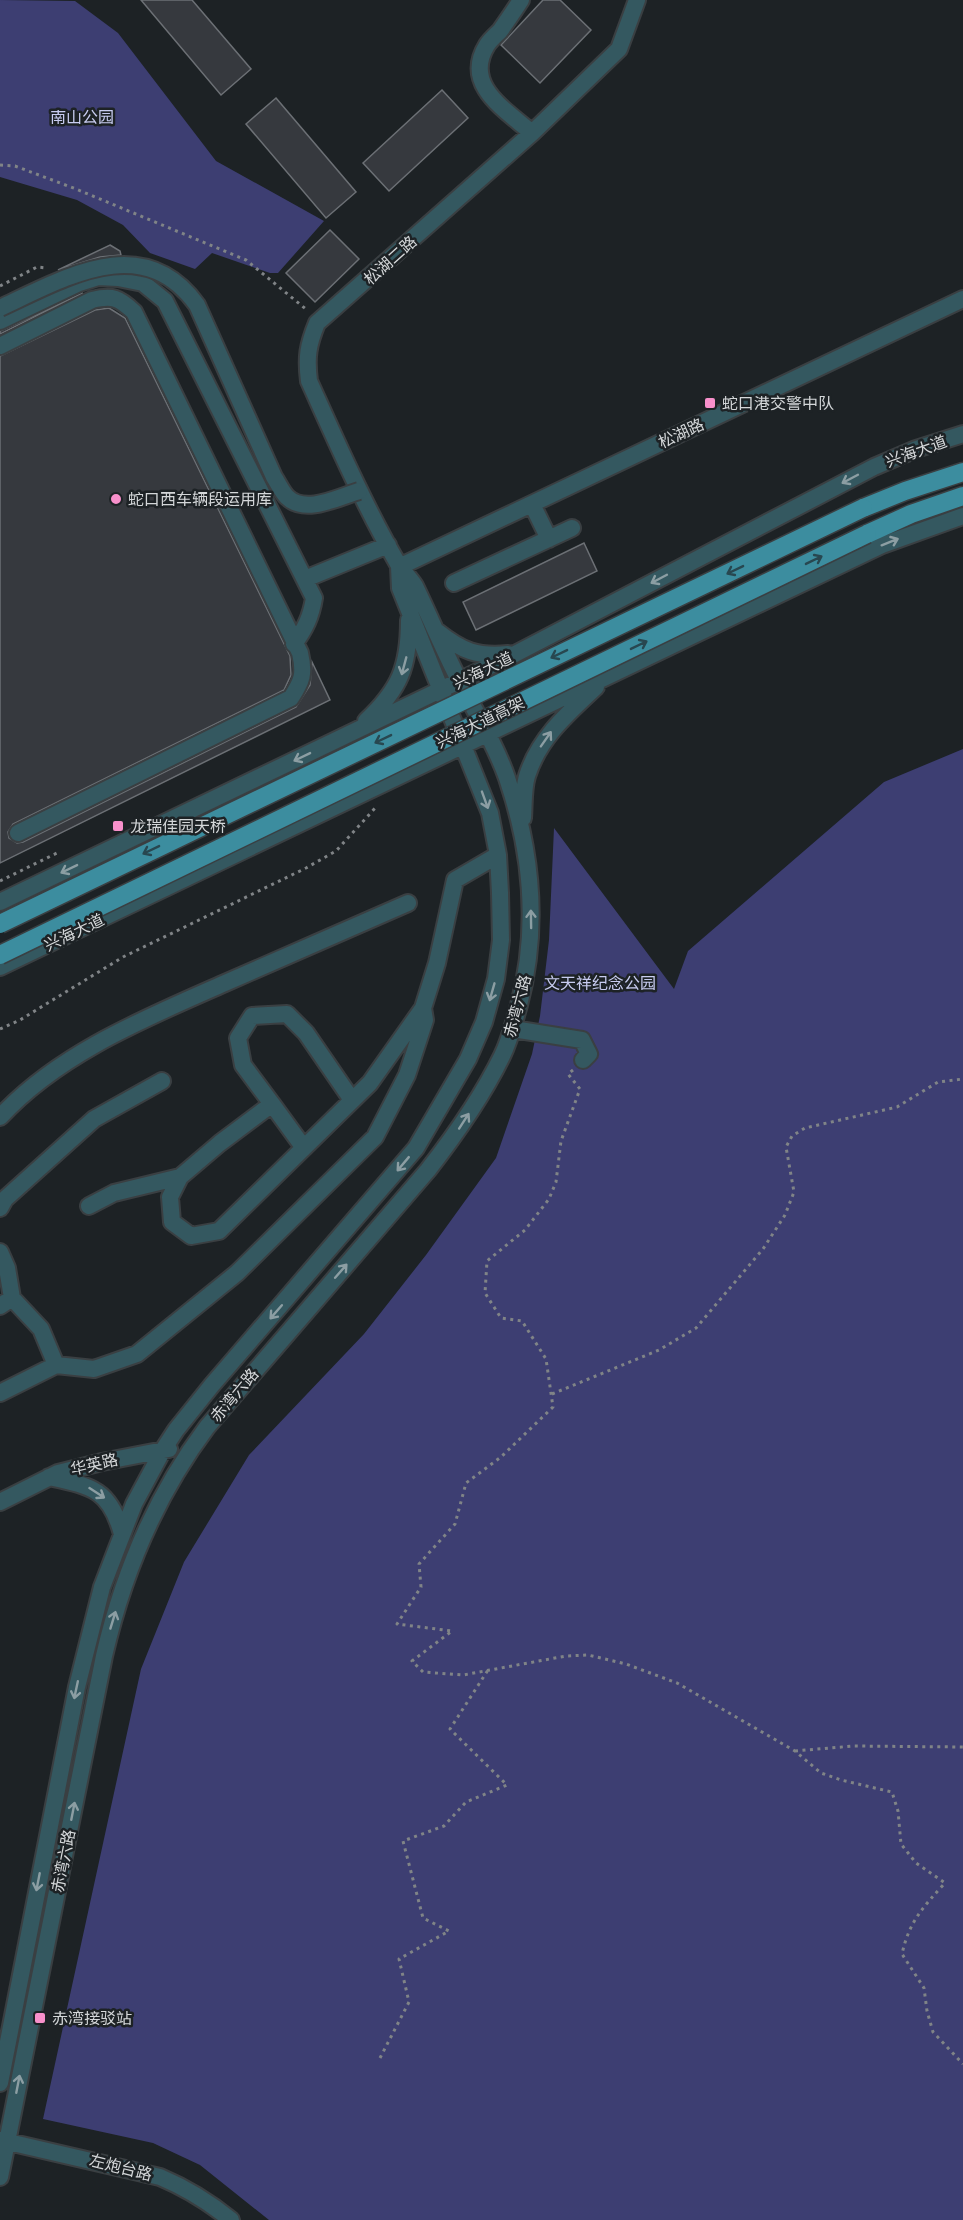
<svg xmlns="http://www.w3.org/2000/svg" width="963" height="2220" font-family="Ubuntu,'Noto Sans SC',sans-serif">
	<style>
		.green { fill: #3d3e72 }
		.building { fill: #36393e; stroke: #6c7075; stroke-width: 1.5 }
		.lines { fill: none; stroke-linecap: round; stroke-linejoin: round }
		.minor-casing { stroke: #3a3f42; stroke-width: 20 }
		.major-casing { stroke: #3a3f42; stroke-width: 21 }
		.path { stroke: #808487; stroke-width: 3; stroke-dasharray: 3 4.5; stroke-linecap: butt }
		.minor { stroke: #345860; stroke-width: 16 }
		.major { stroke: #3c8d9f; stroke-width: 18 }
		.minor-bridge-casing { stroke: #3a3f42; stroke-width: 20; stroke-linecap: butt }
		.major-bridge-casing { stroke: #3a3f42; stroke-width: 21; stroke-linecap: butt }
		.minor-bridge { stroke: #345860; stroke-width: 16 }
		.major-bridge { stroke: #3c8d9f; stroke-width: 18 }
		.oneway { stroke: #8c9ea3 }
		.oneway2 { stroke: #284750 }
		.poi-dot { fill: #f890cb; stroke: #1d2225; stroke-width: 2 }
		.labels { text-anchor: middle; stroke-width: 5; stroke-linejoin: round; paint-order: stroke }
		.park-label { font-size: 16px; fill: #c8ccf0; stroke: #1d2225 }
		.street-label { font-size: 16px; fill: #d4d7d9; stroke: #1d2225 }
		.poi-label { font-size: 16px; fill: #d4d7d9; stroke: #1d2225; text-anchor: start }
	</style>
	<rect width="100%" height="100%" fill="#1d2225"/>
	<path class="green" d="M0 0 75 1 118 33 216 161 324 221 278 273H270L212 253 195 269 150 253 123 225 77 200 0 177Z
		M963 749V2220H269L200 2165 153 2143 43 2119 141 1669 184 1562 249 1455 364 1334 426 1255 496 1158 532 1054 540 1016 549 940 554 828 674 989 688 951 884 782Z"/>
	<path class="building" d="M141 0H192L251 69 221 95Z
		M543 0H560L591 30 540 83 501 45Z
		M442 90 468 118 389 191 363 163Z
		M276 98 356 192 326 218 246 124Z
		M330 230 359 259 315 302 286 273Z
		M110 245 120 251 121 255 100 257 58 270Z
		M83 293 0 334V331Z
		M109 308 125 318 290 656 291 675 284 690 13 824 8 832 9 838 17 843 23 842 296 707 310 685 312 662 330 700 0 863V356L95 310Z
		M584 543 597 571 476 630 463 602Z"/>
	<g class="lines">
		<g class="minor-casing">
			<path id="minor" d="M521 0C514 11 507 21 500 31 496 35 491 39 487 45 462 85 506 110 532 133
				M0 321 79 283 98 277 118 278 143 283 165 301 314 598C311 617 305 629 294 644
				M0 346 92 300C113 295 119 298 134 312L300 653C305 674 302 681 291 698L18 833
				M532 504 549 539
				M399 567 963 299
				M305 579 388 545
				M454 583 572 528
				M438 632C462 651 477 657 508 654
				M366 721C400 689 409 666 409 620
				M523 818C524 805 523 789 527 776 539 738 568 713 596 687
				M0 902 515 654 874 467 916 449 963 434
				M0 967 882 545 963 516
				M513 1029 582 1040 589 1054 583 1060
				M352 1100 306 1033 287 1014 252 1016 238 1038 243 1065 272 1104 220 1143 180 1177 170 1197 172 1222 191 1236 219 1231 370 1083 423 1008 437 963 455 880 498 855
				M272 1104 304 1148
				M0 1117C59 1053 146 1018 225 983 286 956 347 930 408 903
				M89 1206 114 1193 180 1177
				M0 1208 5 1199 94 1119 162 1081
				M0 1252 7 1268 12 1298 0 1306
				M12 1298 41 1329 56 1365
				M0 1393 56 1365 94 1369 137 1354 237 1273 375 1137 407 1075 425 1020 423 1008
				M49 1477C91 1486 110 1489 122 1534
				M0 1502 58 1473 102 1462 169 1449
				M0 2083 77 1687 102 1587 134 1504 163 1450 176 1430 212 1385 416 1148 468 1059 484 1022 496 979 501 940 500 893 498 855 490 813 400 588 399 567
				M0 2140 160 2177C186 2188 209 2202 231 2220
				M0 2177 104 1656C123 1574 156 1495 207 1427L428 1170C456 1134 482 1097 502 1056 510 1040 514 1022 519 1005 539 929 532 852 507 778 495 743 475 712 459 680 443 649 430 617 415 586 410 578 403 572 398 564 364 505 337 443 309 381 306 357 308 345 317 323L532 133 619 49 637 0"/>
		</g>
		<g class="major-casing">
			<path id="major" d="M863 508 905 491 963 472
				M867 534 911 514 963 496"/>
		</g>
		<path class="path" d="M0 165 15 166 76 189 246 260 307 310
			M0 286 37 267 47 268
			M0 881 59 852
			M0 1029 20 1020 123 957 306 868 336 851 377 806
			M573 1070 568 1074 580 1089 561 1141 556 1182 549 1199 525 1230 487 1261 485 1293 501 1318 522 1321 546 1359 553 1407 501 1457 466 1483 455 1524 419 1564 421 1587 397 1624 452 1631 412 1661 423 1672 463 1675 566 1656 588 1655 626 1664 677 1683 795 1751 821 1773 841 1780 892 1792 898 1811 901 1844 916 1863 945 1883C923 1907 909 1922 902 1954L924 1988 927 2011 933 2032 963 2064
			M552 1394 659 1350 696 1328 763 1249 785 1215 794 1192 786 1147 792 1136 805 1128 897 1107 938 1082 963 1079
			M795 1751 853 1746 963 1747
			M380 2058 409 2002 399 1959 449 1931 423 1918 403 1841 444 1826 466 1802 507 1785 450 1729 488 1670"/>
		<use href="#minor" class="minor"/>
		<use href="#major" class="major"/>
		<g class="minor-bridge-casing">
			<path id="minor-bridge" d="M0 308C65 278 143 230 197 305L274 477C278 483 282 492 287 497 305 515 339 497 359 491"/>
		</g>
		<g class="major-bridge-casing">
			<path id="major-bridge" d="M0 924 863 508
				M0 955 867 534"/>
		</g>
		<use href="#minor-bridge" class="minor-bridge"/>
		<use href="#major-bridge" class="major-bridge"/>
	</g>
	<defs><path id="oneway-shaft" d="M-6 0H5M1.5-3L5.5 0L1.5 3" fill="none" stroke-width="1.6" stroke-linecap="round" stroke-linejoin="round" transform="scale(1.5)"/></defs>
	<g class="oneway">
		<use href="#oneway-shaft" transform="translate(850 479) rotate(152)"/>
		<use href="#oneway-shaft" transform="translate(890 542) rotate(-22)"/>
		<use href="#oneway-shaft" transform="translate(659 579) rotate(152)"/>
		<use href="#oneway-shaft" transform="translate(404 666) rotate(105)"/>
		<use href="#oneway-shaft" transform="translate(546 739) rotate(-55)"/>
		<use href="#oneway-shaft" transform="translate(302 757) rotate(154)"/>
		<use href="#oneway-shaft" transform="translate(485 800) rotate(70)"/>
		<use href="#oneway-shaft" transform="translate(69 869) rotate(154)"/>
		<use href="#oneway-shaft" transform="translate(531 919) rotate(-91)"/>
		<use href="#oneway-shaft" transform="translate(492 992) rotate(106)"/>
		<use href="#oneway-shaft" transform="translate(464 1121) rotate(-57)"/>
		<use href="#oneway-shaft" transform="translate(403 1164) rotate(130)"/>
		<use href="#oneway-shaft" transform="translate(341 1271) rotate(-49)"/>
		<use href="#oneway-shaft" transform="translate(276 1312) rotate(131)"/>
		<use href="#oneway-shaft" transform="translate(97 1493) rotate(33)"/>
		<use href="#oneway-shaft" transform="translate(113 1620) rotate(-73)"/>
		<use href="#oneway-shaft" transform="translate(76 1690) rotate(102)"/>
		<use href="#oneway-shaft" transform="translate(73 1811) rotate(-79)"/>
		<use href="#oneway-shaft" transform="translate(38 1882) rotate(101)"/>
		<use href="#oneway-shaft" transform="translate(18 2084) rotate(-79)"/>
	</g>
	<g class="oneway2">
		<use href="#oneway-shaft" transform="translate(814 560) rotate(-26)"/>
		<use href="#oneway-shaft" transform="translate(735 570) rotate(154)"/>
		<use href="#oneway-shaft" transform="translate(639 645) rotate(-26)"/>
		<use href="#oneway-shaft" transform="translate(559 654) rotate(154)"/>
		<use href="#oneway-shaft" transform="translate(383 739) rotate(154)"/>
		<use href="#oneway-shaft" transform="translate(151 850) rotate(154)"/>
	</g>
	<g class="poi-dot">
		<rect x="704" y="397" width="12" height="12" rx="3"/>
		<circle cx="116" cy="499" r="6"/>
		<rect x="112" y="820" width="12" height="12" rx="3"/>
		<rect x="34" y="2012" width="12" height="12" rx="3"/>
	</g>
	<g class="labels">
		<g class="park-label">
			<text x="82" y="123">南山公园</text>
			<text x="600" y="989">文天祥纪念公园</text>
		</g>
		<g class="street-label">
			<text transform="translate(390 260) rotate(-42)" y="6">松湖二路</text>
			<text transform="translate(681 433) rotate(-25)" y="6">松湖路</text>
			<text transform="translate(916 451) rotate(-20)" y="6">兴海大道</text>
			<text transform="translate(483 670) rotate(-26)" y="6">兴海大道</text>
			<text transform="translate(480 722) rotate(-26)" y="6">兴海大道高架</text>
			<text transform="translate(74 932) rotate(-26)" y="6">兴海大道</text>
			<text transform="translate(517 1006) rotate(-75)" y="6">赤湾六路</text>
			<text transform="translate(234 1395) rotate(-50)" y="6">赤湾六路</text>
			<text transform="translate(94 1464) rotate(-13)" y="6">华英路</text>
			<text transform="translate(63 1861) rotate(-79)" y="6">赤湾六路</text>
			<text transform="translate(121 2167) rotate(14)" y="6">左炮台路</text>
		</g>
		<g class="poi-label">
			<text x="722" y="409">蛇口港交警中队</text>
			<text x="128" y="505">蛇口西车辆段运用库</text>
			<text x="130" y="832">龙瑞佳园天桥</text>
			<text x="52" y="2024">赤湾接驳站</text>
		</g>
	</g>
</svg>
